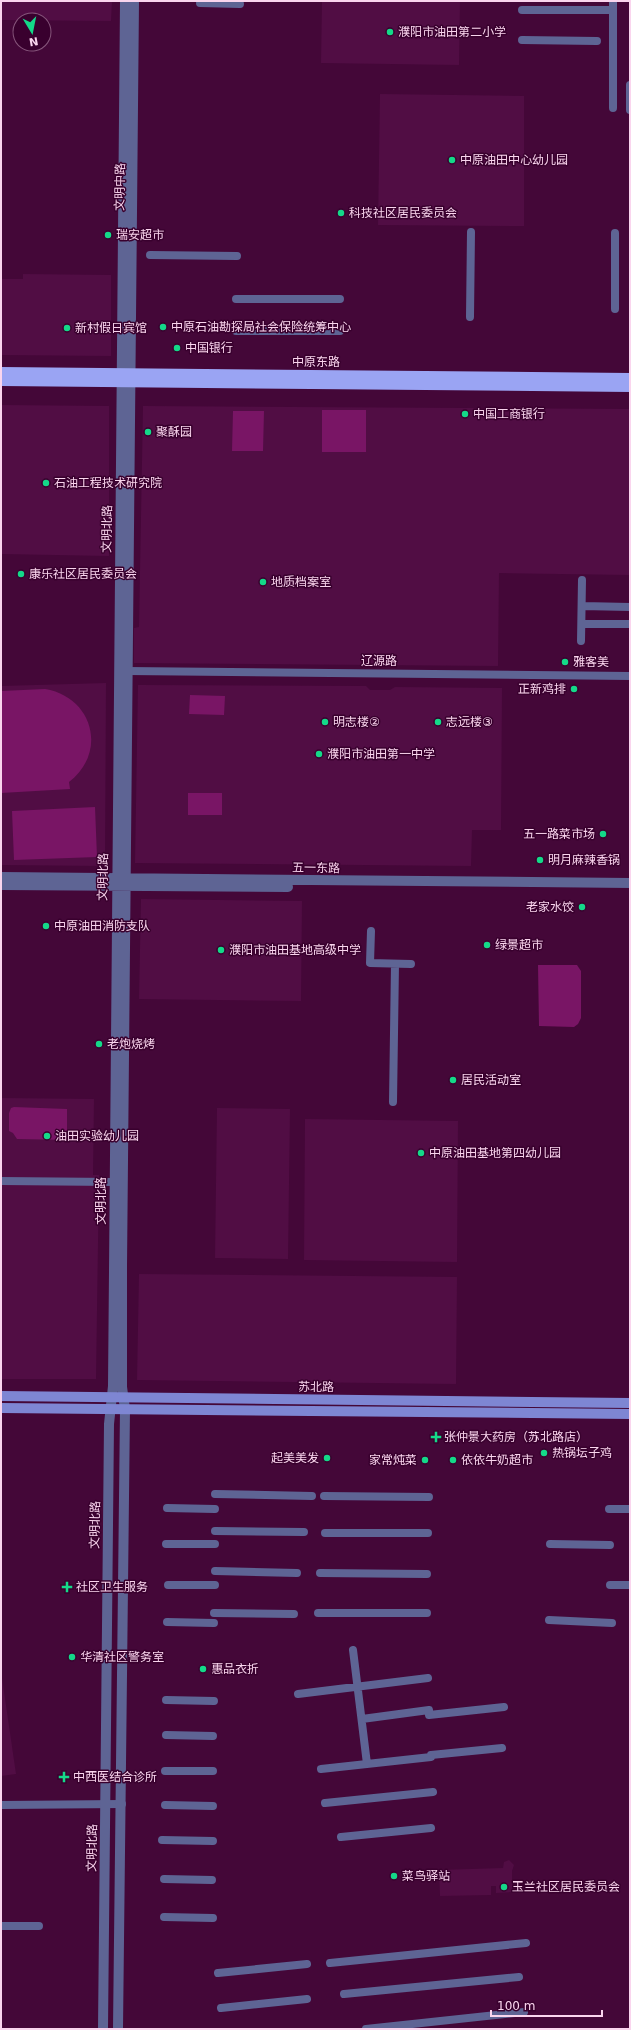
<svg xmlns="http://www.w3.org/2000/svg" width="631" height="2030" font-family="'DejaVu Sans','Noto Sans SC',sans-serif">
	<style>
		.built { fill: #510d44 }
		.green { fill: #791565 }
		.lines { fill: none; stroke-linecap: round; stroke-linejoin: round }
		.minor { stroke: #5e6494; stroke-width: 8 }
		.tertiary { stroke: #5e6494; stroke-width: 10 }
		.secondary { stroke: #7e86d3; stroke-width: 10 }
		.primary { stroke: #9aa4f3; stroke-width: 10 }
		.poi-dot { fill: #14d989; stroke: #39002e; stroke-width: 1.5 }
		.labels { text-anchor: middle; stroke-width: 3; stroke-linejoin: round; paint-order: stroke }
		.poi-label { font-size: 12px; fill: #fad5ee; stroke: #39002e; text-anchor: start }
		.street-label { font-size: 12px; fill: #fad5ee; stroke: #39002e }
	</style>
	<rect width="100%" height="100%" fill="#440738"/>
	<path class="built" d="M1 1H112L111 21 1 20Z
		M322 1H460L459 65 321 63Z
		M380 94 524 96V226L378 225Z
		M23 274 111 275V356L1 355V279H23Z
		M1 405 109 406V556L1 554Z
		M143 406 630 409V575L499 573 498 666 134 663V628L139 627Z
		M106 683 105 866 1 865V686Z
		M138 685 366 686 370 690H390L395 687 502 688 501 830H472L471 866 135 863Z
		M141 899 302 901 301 1001 139 999Z
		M1 1098 94 1099 93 1175H99L96 1379H1Z
		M217 1108 290 1109 288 1259 215 1258Z
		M305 1119 458 1121 457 1262 304 1260Z
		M139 1274 457 1277 456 1384 137 1380Z
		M1 1671 16 1774 1 1776Z
		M509 1860 514 1865 512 1871V1892L496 1893V1886H491V1895L440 1896 439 1870 503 1868 504 1862Z"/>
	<path class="green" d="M322 410H366V452H322Z
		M233 411H264L263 451H232Z
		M45 689C93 697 108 752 69 782L70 789 1 793V691Z
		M190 695 225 696 224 715 189 714Z
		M188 793H222V815H188Z
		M95 807 97 857 14 860 12 811Z
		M538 965H577L581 971V1018L578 1024 574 1027 539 1026Z
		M14 1107 67 1109V1140L17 1139 13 1133 9 1131V1113L11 1108Z"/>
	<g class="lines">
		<path class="minor" d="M613 1V108
			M200 3 240 4
			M522 10H613
			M522 40 597 41
			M630 110V85
			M150 255 237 256
			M236 299H340
			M615 309V233
			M470 317 471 232
			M236 331H340
			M582 606 630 607
			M582 624H630
			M581 641 582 580
			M127 671 630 676
			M371 931 370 963 411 964
			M393 1102 395 964
			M1 1181 114 1182
			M215 1494 312 1496
			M324 1496 429 1497
			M167 1508 215 1509
			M609 1509H630
			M215 1531 304 1532
			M325 1533H428
			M166 1544H215
			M550 1544 610 1545
			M215 1571 297 1573
			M320 1573 427 1574
			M168 1585H215
			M610 1585H630
			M214 1613 294 1614
			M318 1613H427
			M549 1620 612 1623
			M167 1622 214 1623
			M353 1650 367 1764
			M298 1694 428 1678
			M166 1700 214 1701
			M429 1715 504 1707
			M362 1719 429 1710
			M166 1735 213 1736
			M431 1755 502 1748
			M321 1769 431 1757
			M165 1771H213
			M325 1803 433 1792
			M1 1805 122 1804
			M165 1805 213 1806
			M341 1837 431 1828
			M162 1840 213 1841
			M164 1879 212 1880
			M164 1917 213 1918
			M1 1926H39
			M330 1963 526 1943
			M218 1973 307 1964
			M344 1994 519 1977
			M221 2008 307 1999
			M366 2029 524 2012"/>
		<path class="tertiary" d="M1 877 630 883
			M1 885 288 887
			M103 2029 109 1424 113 1386 125 1
			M118 2029 125 1409 122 1387V1266L134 1"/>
		<path class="secondary" d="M1 1396 630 1403
			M1 1408 630 1414"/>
		<path class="primary" d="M1 372 630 378
			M1 381 630 387"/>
	</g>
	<g class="poi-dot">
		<circle cx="390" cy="32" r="4"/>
		<circle cx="452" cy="160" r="4"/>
		<circle cx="341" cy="213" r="4"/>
		<circle cx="108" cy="235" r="4"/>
		<circle cx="163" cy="327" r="4"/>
		<circle cx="67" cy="328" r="4"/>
		<circle cx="177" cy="348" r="4"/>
		<circle cx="465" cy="414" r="4"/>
		<circle cx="148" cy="432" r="4"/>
		<circle cx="46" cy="483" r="4"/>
		<circle cx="21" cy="574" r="4"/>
		<circle cx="263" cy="582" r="4"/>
		<circle cx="565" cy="662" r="4"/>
		<circle cx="574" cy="689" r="4"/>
		<circle cx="325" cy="722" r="4"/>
		<circle cx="438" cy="722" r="4"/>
		<circle cx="319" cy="754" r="4"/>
		<circle cx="603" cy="834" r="4"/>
		<circle cx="540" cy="860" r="4"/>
		<circle cx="582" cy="907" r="4"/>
		<circle cx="46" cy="926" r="4"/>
		<circle cx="487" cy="945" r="4"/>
		<circle cx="221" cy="950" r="4"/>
		<circle cx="99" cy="1044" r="4"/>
		<circle cx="453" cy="1080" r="4"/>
		<circle cx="47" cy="1136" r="4"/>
		<circle cx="421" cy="1153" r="4"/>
		<path d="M434 1431h4v4h4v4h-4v4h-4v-4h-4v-4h4z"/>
		<circle cx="544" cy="1453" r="4"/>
		<circle cx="327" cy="1458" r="4"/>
		<circle cx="425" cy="1460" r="4"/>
		<circle cx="453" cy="1460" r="4"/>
		<path d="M65 1581h4v4h4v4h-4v4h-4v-4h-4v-4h4z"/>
		<circle cx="72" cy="1657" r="4"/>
		<circle cx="203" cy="1669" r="4"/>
		<path d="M62 1771h4v4h4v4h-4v4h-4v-4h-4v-4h4z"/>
		<circle cx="394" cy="1876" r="4"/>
		<circle cx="504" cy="1887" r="4"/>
	</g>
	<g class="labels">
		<g class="poi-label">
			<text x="398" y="36">濮阳市油田第二小学</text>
			<text x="460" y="164">中原油田中心幼儿园</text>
			<text x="349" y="217">科技社区居民委员会</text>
			<text x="116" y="239">瑞安超市</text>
			<text x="171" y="331">中原石油勘探局社会保险统筹中心</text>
			<text x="75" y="332">新村假日宾馆</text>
			<text x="185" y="352">中国银行</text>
			<text x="473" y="418">中国工商银行</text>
			<text x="156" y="436">聚酥园</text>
			<text x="54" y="487">石油工程技术研究院</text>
			<text x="29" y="578">康乐社区居民委员会</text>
			<text x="271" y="586">地质档案室</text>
			<text x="573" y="666">雅客美</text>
			<text x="566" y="693" text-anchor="end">正新鸡排</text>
			<text x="333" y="726">明志楼②</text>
			<text x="446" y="726">志远楼③</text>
			<text x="327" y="758">濮阳市油田第一中学</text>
			<text x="595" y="838" text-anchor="end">五一路菜市场</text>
			<text x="548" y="864">明月麻辣香锅</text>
			<text x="574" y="911" text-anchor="end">老家水饺</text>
			<text x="54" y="930">中原油田消防支队</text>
			<text x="495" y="949">绿景超市</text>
			<text x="229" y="954">濮阳市油田基地高级中学</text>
			<text x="107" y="1048">老炮烧烤</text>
			<text x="461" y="1084">居民活动室</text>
			<text x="55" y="1140">油田实验幼儿园</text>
			<text x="429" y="1157">中原油田基地第四幼儿园</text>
			<text x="444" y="1441">张仲景大药房（苏北路店）</text>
			<text x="552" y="1457">热锅坛子鸡</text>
			<text x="319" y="1462" text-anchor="end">起美美发</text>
			<text x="417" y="1464" text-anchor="end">家常炖菜</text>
			<text x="461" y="1464">依依牛奶超市</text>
			<text x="76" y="1591">社区卫生服务</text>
			<text x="80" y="1661">华清社区警务室</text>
			<text x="211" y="1673">惠品衣折</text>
			<text x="73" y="1781">中西医结合诊所</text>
			<text x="402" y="1880">菜鸟驿站</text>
			<text x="512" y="1891">玉兰社区居民委员会</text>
		</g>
		<g class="street-label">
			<text transform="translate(120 187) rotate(-89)" y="4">文明中路</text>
			<text x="316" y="366">中原东路</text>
			<text transform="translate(107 529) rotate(-89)" y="4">文明北路</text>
			<text x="379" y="665">辽源路</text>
			<text transform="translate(316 868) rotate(1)" y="4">五一东路</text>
			<text transform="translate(103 877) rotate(-89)" y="4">文明北路</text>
			<text transform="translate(101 1201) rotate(-90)" y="4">文明北路</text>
			<text transform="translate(316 1387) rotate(1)" y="4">苏北路</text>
			<text transform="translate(95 1525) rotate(-89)" y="4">文明北路</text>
			<text transform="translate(92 1848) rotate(-89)" y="4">文明北路</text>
		</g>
	</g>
	<rect width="631" height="2030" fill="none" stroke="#fad5ee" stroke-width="4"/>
	<g transform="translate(32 32) rotate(170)"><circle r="19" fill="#39002e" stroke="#86557b"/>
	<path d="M0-3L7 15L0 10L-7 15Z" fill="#14d989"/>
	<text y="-6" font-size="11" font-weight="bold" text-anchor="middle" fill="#fad5ee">N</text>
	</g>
	<path d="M491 2010v6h111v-6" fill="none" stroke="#fad5ee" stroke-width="2"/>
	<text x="497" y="2010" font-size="12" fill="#fad5ee" stroke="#39002e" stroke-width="3" paint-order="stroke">100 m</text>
</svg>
